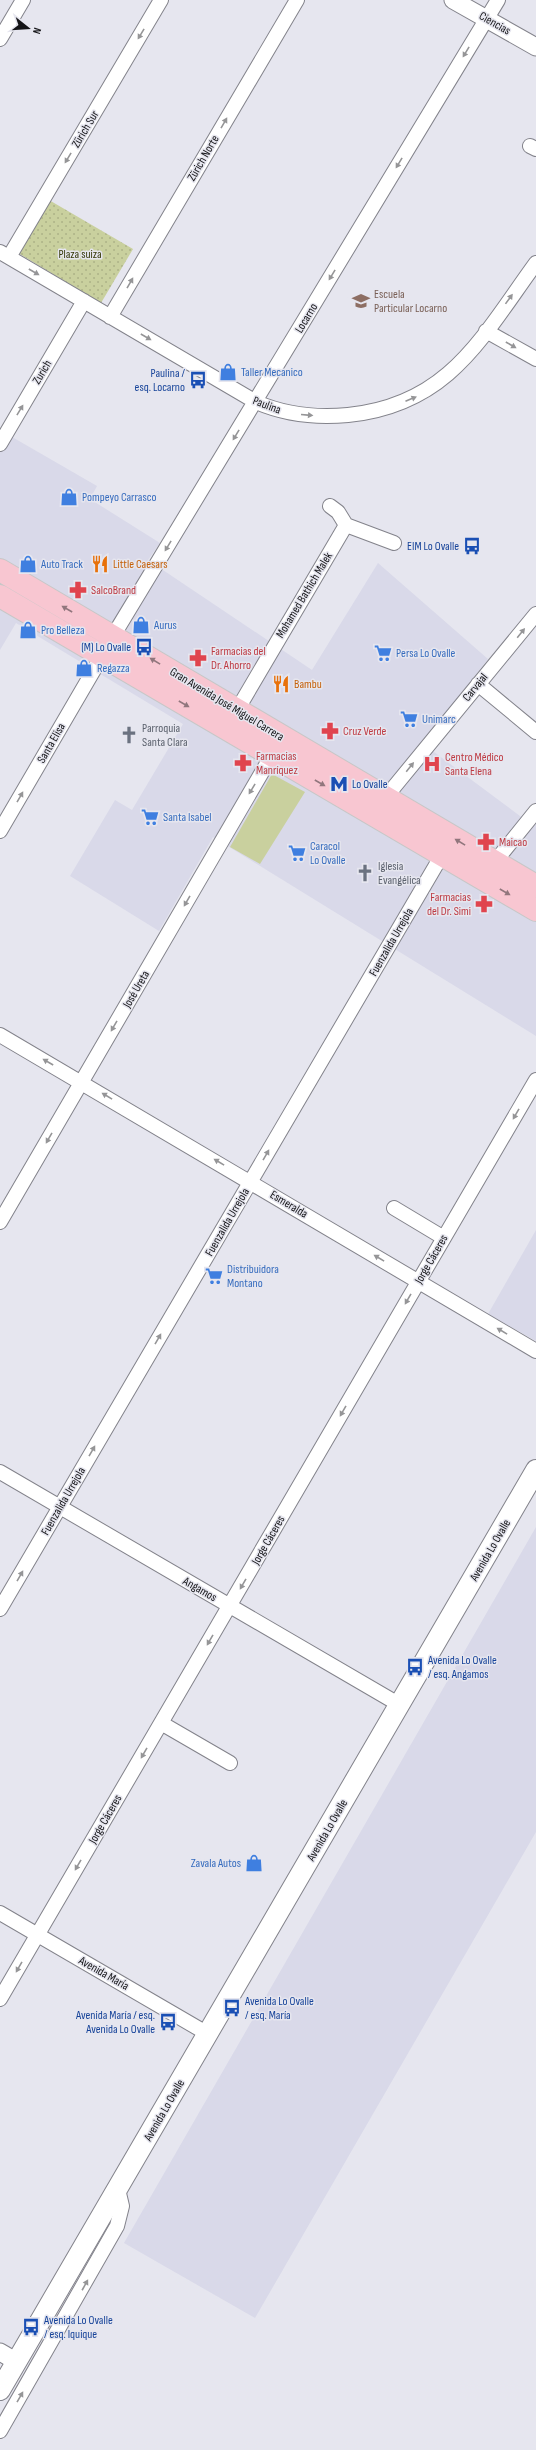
<svg xmlns="http://www.w3.org/2000/svg" width="536" height="2450" font-family="'Sofia Sans Condensed',sans-serif">
	<style>
		.built { fill: #d9d9e9 }
		.grass { fill: #c9d09e }
		.park { fill: url(#park-dots) }
		.lines { fill: none; stroke-linecap: round; stroke-linejoin: round }
		.minor-casing { stroke: #83838b; stroke-width: 16 }
		.tertiary-casing { stroke: #83838b; stroke-width: 19 }
		.secondary-casing { stroke: #83838b; stroke-width: 22 }
		.primary-casing { stroke: #c7c7c7; stroke-width: 24 }
		.minor { stroke: #fff; stroke-width: 14 }
		.tertiary { stroke: #fff; stroke-width: 17 }
		.secondary { stroke: #fff; stroke-width: 20 }
		.primary { stroke: #f8c6d1; stroke-width: 22 }
		.oneway { fill: #959597 }
		.oneway2 { fill: #91767d }
		.labels { text-anchor: middle; stroke-width: 3; stroke-linejoin: round; paint-order: stroke }
		.street-label { font-size: 12px; fill: #141417; stroke: #e6e6ef }
		.park-label { font-size: 12px; fill: #343806; stroke: #e6e6ef }
		.education-label { font-size: 12px; fill: #785e54; stroke: #e6e6ef; text-anchor: start }
		.shop-label { font-size: 12px; fill: #366cbe; stroke: #e6e6ef; text-anchor: start }
		.transit-label { font-size: 12px; fill: #164399; stroke: #e6e6ef; text-anchor: end }
		.food-label { font-size: 12px; fill: #c56008; stroke: #e6e6ef; text-anchor: start }
		.health-label { font-size: 12px; fill: #be3a42; stroke: #e6e6ef; text-anchor: start }
		.worship-label { font-size: 12px; fill: #5b616d; stroke: #e6e6ef; text-anchor: start }
	</style>
	<defs>
		<pattern id="park-dots" width="8" height="8" patternUnits="userSpaceOnUse"><rect width="8" height="8" fill="#c9d09e"/><path d="M2 2h.1M6 6h.1" fill="none" stroke="#acb287" stroke-width="1.8" stroke-linecap="round"/></pattern>
	</defs>
	<rect width="100%" height="100%" fill="#e6e6ef"/>
	<path class="built" d="M0 430 97 486 90 499 160 543 148 560 312 670 378 563 488 659 422 743 532 825 536 821V1036L213 837 159 931 70 876 115 800 132 810 183 724 16 623 0 650Z
		M536 1230V1341L488 1314Z
		M536 1527V1832L255 2318 124 2243Z"/>
	<path class="grass" d="M272 774 305 792 260 864 230 847Z"/>
	<path class="park" d="M49 200 133 249 101 303 18 253Z"/>
	<g class="lines">
		<g class="minor-casing">
			<path id="minor" d="M0 39 23 0
				M530 146 536 149
				M0 252 256 402C286 415 316 418 348 415 449 405 482 337 536 263
				M9 257 161 0
				M110 317 297 0
				M486 331 536 359
				M0 444 84 301
				M330 506 338 512 346 525 394 543
				M113 636 498 0
				M478 684 536 732
				M233 717 346 525
				M385 798 536 614
				M0 831 102 656
				M490 868 536 811
				M0 1035 536 1351
				M394 1208 444 1238
				M0 1222 272 755
				M0 1472 400 1705
				M0 1609 442 855
				M161 1723 230 1763
				M0 1913 208 2034
				M0 1999 536 1080
				M0 2431 117 2226 122 2206 118 2189"/>
		</g>
		<g class="tertiary-casing">
			<path id="tertiary" d="M453 0 536 47
				M0 2352 17 2362"/>
		</g>
		<g class="secondary-casing">
			<path id="secondary" d="M0 2390 536 1470"/>
		</g>
		<g class="primary-casing">
			<path id="primary" d="M0 570 536 886
				M0 596 536 910"/>
		</g>
		<use href="#minor" class="minor"/>
		<use href="#tertiary" class="tertiary"/>
		<use href="#secondary" class="secondary"/>
		<use href="#primary" class="primary"/>
	</g>
	<defs><path id="oneway-solid" d="M-6-.8H1V-3.2L6.5 0L1 3.2V.8H-6Z"/></defs>
	<g class="oneway">
		<use href="#oneway-solid" transform="translate(141 34) rotate(121)"/>
		<use href="#oneway-solid" transform="translate(466 52) rotate(121)"/>
		<use href="#oneway-solid" transform="translate(224 123) rotate(-60)"/>
		<use href="#oneway-solid" transform="translate(68 158) rotate(121)"/>
		<use href="#oneway-solid" transform="translate(399 163) rotate(121)"/>
		<use href="#oneway-solid" transform="translate(34 272) rotate(30)"/>
		<use href="#oneway-solid" transform="translate(332 275) rotate(121)"/>
		<use href="#oneway-solid" transform="translate(130 283) rotate(-60)"/>
		<use href="#oneway-solid" transform="translate(509 299) rotate(-54)"/>
		<use href="#oneway-solid" transform="translate(146 337) rotate(30)"/>
		<use href="#oneway-solid" transform="translate(511 345) rotate(30)"/>
		<use href="#oneway-solid" transform="translate(411 399) rotate(-23)"/>
		<use href="#oneway-solid" transform="translate(20 410) rotate(-59)"/>
		<use href="#oneway-solid" transform="translate(307 415) rotate(5)"/>
		<use href="#oneway-solid" transform="translate(236 435) rotate(121)"/>
		<use href="#oneway-solid" transform="translate(168 546) rotate(121)"/>
		<use href="#oneway-solid" transform="translate(521 633) rotate(-51)"/>
		<use href="#oneway-solid" transform="translate(410 767) rotate(-51)"/>
		<use href="#oneway-solid" transform="translate(252 789) rotate(121)"/>
		<use href="#oneway-solid" transform="translate(20 797) rotate(-60)"/>
		<use href="#oneway-solid" transform="translate(187 901) rotate(120)"/>
		<use href="#oneway-solid" transform="translate(114 1026) rotate(120)"/>
		<use href="#oneway-solid" transform="translate(48 1062) rotate(-150)"/>
		<use href="#oneway-solid" transform="translate(107 1096) rotate(-149)"/>
		<use href="#oneway-solid" transform="translate(516 1114) rotate(120)"/>
		<use href="#oneway-solid" transform="translate(49 1138) rotate(120)"/>
		<use href="#oneway-solid" transform="translate(266 1155) rotate(-60)"/>
		<use href="#oneway-solid" transform="translate(219 1162) rotate(-149)"/>
		<use href="#oneway-solid" transform="translate(379 1258) rotate(-149)"/>
		<use href="#oneway-solid" transform="translate(408 1299) rotate(120)"/>
		<use href="#oneway-solid" transform="translate(502 1331) rotate(-149)"/>
		<use href="#oneway-solid" transform="translate(158 1339) rotate(-60)"/>
		<use href="#oneway-solid" transform="translate(343 1411) rotate(120)"/>
		<use href="#oneway-solid" transform="translate(92 1451) rotate(-60)"/>
		<use href="#oneway-solid" transform="translate(20 1576) rotate(-60)"/>
		<use href="#oneway-solid" transform="translate(243 1584) rotate(120)"/>
		<use href="#oneway-solid" transform="translate(210 1640) rotate(120)"/>
		<use href="#oneway-solid" transform="translate(144 1753) rotate(120)"/>
		<use href="#oneway-solid" transform="translate(78 1865) rotate(120)"/>
		<use href="#oneway-solid" transform="translate(19 1967) rotate(120)"/>
		<use href="#oneway-solid" transform="translate(85 2285) rotate(-61)"/>
		<use href="#oneway-solid" transform="translate(20 2397) rotate(-60)"/>
	</g>
	<g class="oneway2">
		<use href="#oneway-solid" transform="translate(67 609) rotate(-150)"/>
		<use href="#oneway-solid" transform="translate(155 661) rotate(-149)"/>
		<use href="#oneway-solid" transform="translate(184 704) rotate(30)"/>
		<use href="#oneway-solid" transform="translate(320 783) rotate(30)"/>
		<use href="#oneway-solid" transform="translate(460 842) rotate(-149)"/>
		<use href="#oneway-solid" transform="translate(505 892) rotate(30)"/>
	</g>
	<defs>
		<g id="school-bare" transform="scale(1.38)"><path d="M0-5L7-2L0 1L-7-2ZM-4 1L0 2.5L4 1V4Q0 6-4 4Z" fill="#8d6e63" stroke="#e6e6ef" stroke-width="2.5" paint-order="stroke"/></g>
		<g id="shop-bare" transform="scale(1.38)"><path d="M-5-2.5h2.3a2.7 3.5 0 0 1 5.4 0H5L5.5 6h-11ZM-1.5-2.5h3a1.5 2.3 0 0 0-3 0Z" fill="#3f7fe0" stroke="#e6e6ef" stroke-width="2.5" paint-order="stroke"/></g>
		<g id="bus-bare" transform="scale(1.38)"><path d="M-5-6H5V4H4V6H2V4H-2V6H-4V4H-5ZM-3.5-4V0h7V-4ZM-3.5 1.2v1.5H-2V1.2ZM2 1.2v1.5H3.5V1.2Z" fill="#1a4fb4" stroke="#e6e6ef" stroke-width="2.5" paint-order="stroke"/></g>
		<g id="restaurant-bare" transform="scale(1.38)"><path d="M-5-6h1v4h1v-4h1v4h1v-4h1v5L-1.5 .5V6h-2V.5L-5-1ZM5-6V6H3V1.5H1.5Q1.5-4 5-6Z" fill="#e8710a" stroke="#e6e6ef" stroke-width="2.5" paint-order="stroke"/></g>
		<g id="pharmacy-bare" transform="scale(1.38)"><path d="M-2-6h4v4h4v4h-4v4h-4v-4h-4v-4h4Z" fill="#e0444e" stroke="#e6e6ef" stroke-width="2.5" paint-order="stroke"/></g>
		<g id="supermarket-bare" transform="scale(1.38)"><path d="M-6-5.5h2.5l.6 2H6L4.5 2H-2.5L-4.4-4H-6ZM-1.5 3.2a1.3 1.3 0 1 0 .1 0ZM3 3.2a1.3 1.3 0 1 0 .1 0Z" fill="#3f7fe0" stroke="#e6e6ef" stroke-width="2.5" paint-order="stroke"/></g>
		<g id="church-bare" transform="scale(1.38)"><path d="M-1.2-6h2.4v3.5h3.3v2.4h-3.3V6h-2.4V-.1h-3.3v-2.4h3.3Z" fill="#6b7280" stroke="#e6e6ef" stroke-width="2.5" paint-order="stroke"/></g>
		<g id="hospital-bare" transform="scale(1.38)"><path d="M-5-5h3v3.5h4V-5h3V5h-3V1.5h-4V5h-3Z" fill="#e0444e" stroke="#e6e6ef" stroke-width="2.5" paint-order="stroke"/></g>
		<g id="metro-bare" transform="scale(1.38)"><path d="M-5.5 5V-5H-3L0 0L3-5H5.5V5H3V-.5L0 4L-3-.5V5Z" fill="#1a4fb4" stroke="#e6e6ef" stroke-width="2.5" paint-order="stroke"/></g>
	</defs>
	<g fill-rule="evenodd">
		<use href="#school-bare" x="361" y="301"/>
		<use href="#shop-bare" x="228" y="372"/>
		<use href="#bus-bare" x="198" y="380"/>
		<use href="#shop-bare" x="69" y="497"/>
		<use href="#bus-bare" x="472" y="546"/>
		<use href="#shop-bare" x="28" y="564"/>
		<use href="#restaurant-bare" x="100" y="564"/>
		<use href="#pharmacy-bare" x="78" y="590"/>
		<use href="#shop-bare" x="141" y="625"/>
		<use href="#shop-bare" x="28" y="630"/>
		<use href="#bus-bare" x="144" y="647"/>
		<use href="#supermarket-bare" x="383" y="653"/>
		<use href="#pharmacy-bare" x="198" y="658"/>
		<use href="#shop-bare" x="84" y="668"/>
		<use href="#restaurant-bare" x="281" y="684"/>
		<use href="#supermarket-bare" x="409" y="719"/>
		<use href="#pharmacy-bare" x="330" y="731"/>
		<use href="#church-bare" x="129" y="735"/>
		<use href="#pharmacy-bare" x="243" y="763"/>
		<use href="#hospital-bare" x="432" y="764"/>
		<use href="#metro-bare" x="339" y="784"/>
		<use href="#supermarket-bare" x="150" y="817"/>
		<use href="#pharmacy-bare" x="486" y="842"/>
		<use href="#supermarket-bare" x="297" y="853"/>
		<use href="#church-bare" x="365" y="873"/>
		<use href="#pharmacy-bare" x="484" y="904"/>
		<use href="#supermarket-bare" x="214" y="1276"/>
		<use href="#bus-bare" x="415" y="1667"/>
		<use href="#shop-bare" x="254" y="1863"/>
		<use href="#bus-bare" x="232" y="2008"/>
		<use href="#bus-bare" x="168" y="2022"/>
		<use href="#bus-bare" x="31" y="2327"/>
	</g>
	<g class="labels">
		<g class="street-label">
			<text transform="translate(495 23) rotate(30)" y="4">Ciencias</text>
			<text transform="translate(85 129) rotate(-59)" y="4">Zürich Sur</text>
			<text transform="translate(203 158) rotate(-60)" y="4">Zürich Norte</text>
			<text transform="translate(306 318) rotate(-59)" y="4">Locarno</text>
			<text transform="translate(42 372) rotate(-59)" y="4">Zurich</text>
			<text transform="translate(267 405) rotate(21)" y="4">Paulina</text>
			<text transform="translate(304 595) rotate(-59)" y="4">Mohamed Bathich Malek</text>
			<text transform="translate(475 687) rotate(-51)" y="4">Carvajal</text>
			<text transform="translate(227 704) rotate(31)" y="4">Gran Avenida José Miguel Carrera</text>
			<text transform="translate(51 743) rotate(-60)" y="4">Santa Elisa</text>
			<text transform="translate(391 942) rotate(-60)" y="4">Fuenzalida Urrejola</text>
			<text transform="translate(136 989) rotate(-60)" y="4">José Ureta</text>
			<text transform="translate(289 1204) rotate(31)" y="4">Esmeralda</text>
			<text transform="translate(227 1222) rotate(-60)" y="4">Fuenzalida Urrejola</text>
			<text transform="translate(431 1259) rotate(-60)" y="4">Jorge Cáceres</text>
			<text transform="translate(63 1501) rotate(-60)" y="4">Fuenzalida Urrejola</text>
			<text transform="translate(268 1540) rotate(-60)" y="4">Jorge Cáceres</text>
			<text transform="translate(490 1550) rotate(-60)" y="4">Avenida Lo Ovalle</text>
			<text transform="translate(200 1589) rotate(30)" y="4">Angamos</text>
			<text transform="translate(105 1819) rotate(-60)" y="4">Jorge Cáceres</text>
			<text transform="translate(327 1830) rotate(-60)" y="4">Avenida Lo Ovalle</text>
			<text transform="translate(104 1973) rotate(30)" y="4">Avenida María</text>
			<text transform="translate(164 2110) rotate(-60)" y="4">Avenida Lo Ovalle</text>
		</g>
		<g class="park-label">
			<text x="80" y="258">Plaza suiza</text>
		</g>
		<g class="education-label">
			<text x="374" y="298">Escuela<tspan x="374" dy="14">Particular Locarno</tspan></text>
		</g>
		<g class="shop-label">
			<text x="241" y="376">Taller Mecanico</text>
			<text x="82" y="501">Pompeyo Carrasco</text>
			<text x="41" y="568">Auto Track</text>
			<text x="154" y="629">Aurus</text>
			<text x="41" y="634">Pro Belleza</text>
			<text x="396" y="657">Persa Lo Ovalle</text>
			<text x="97" y="672">Regazza</text>
			<text x="422" y="723">Unimarc</text>
			<text x="163" y="821">Santa Isabel</text>
			<text x="310" y="850">Caracol<tspan x="310" dy="14">Lo Ovalle</tspan></text>
			<text x="227" y="1273">Distribuidora<tspan x="227" dy="14">Montano</tspan></text>
			<text x="241" y="1867" text-anchor="end">Zavala Autos</text>
		</g>
		<g class="transit-label">
			<text x="185" y="377">Paulina /<tspan x="185" dy="14">esq. Locarno</tspan></text>
			<text x="459" y="550">EIM Lo Ovalle</text>
			<text x="131" y="651">(M) Lo Ovalle</text>
			<text x="352" y="788" text-anchor="start">Lo Ovalle</text>
			<text x="428" y="1664" text-anchor="start">Avenida Lo Ovalle<tspan x="428" dy="14">/ esq. Angamos</tspan></text>
			<text x="245" y="2005" text-anchor="start">Avenida Lo Ovalle<tspan x="245" dy="14">/ esq. María</tspan></text>
			<text x="155" y="2019">Avenida María / esq.<tspan x="155" dy="14">Avenida Lo Ovalle</tspan></text>
			<text x="44" y="2324" text-anchor="start">Avenida Lo Ovalle<tspan x="44" dy="14">/ esq. Iquique</tspan></text>
		</g>
		<g class="food-label">
			<text x="113" y="568">Little Caesars</text>
			<text x="294" y="688">Bambu</text>
		</g>
		<g class="health-label">
			<text x="91" y="594">SalcoBrand</text>
			<text x="211" y="655">Farmacias del<tspan x="211" dy="14">Dr. Ahorro</tspan></text>
			<text x="343" y="735">Cruz Verde</text>
			<text x="256" y="760">Farmacias<tspan x="256" dy="14">Manríquez</tspan></text>
			<text x="445" y="761">Centro Médico<tspan x="445" dy="14">Santa Elena</tspan></text>
			<text x="499" y="846">Maicao</text>
			<text x="471" y="901" text-anchor="end">Farmacias<tspan x="471" dy="14">del Dr. Simi</tspan></text>
		</g>
		<g class="worship-label">
			<text x="142" y="732">Parroquia<tspan x="142" dy="14">Santa Clara</tspan></text>
			<text x="378" y="870">Iglesia<tspan x="378" dy="14">Evangélica</tspan></text>
		</g>
	</g>
	<g transform="translate(28 28) rotate(107)" stroke="#e6e6ef" stroke-width="3" paint-order="stroke">
	<path d="M0-3L7 15L0 10L-7 15Z" fill="#141417"/>
	<text y="-6" font-size="11" font-weight="bold" text-anchor="middle" fill="#141417">N</text>
	</g>
</svg>
